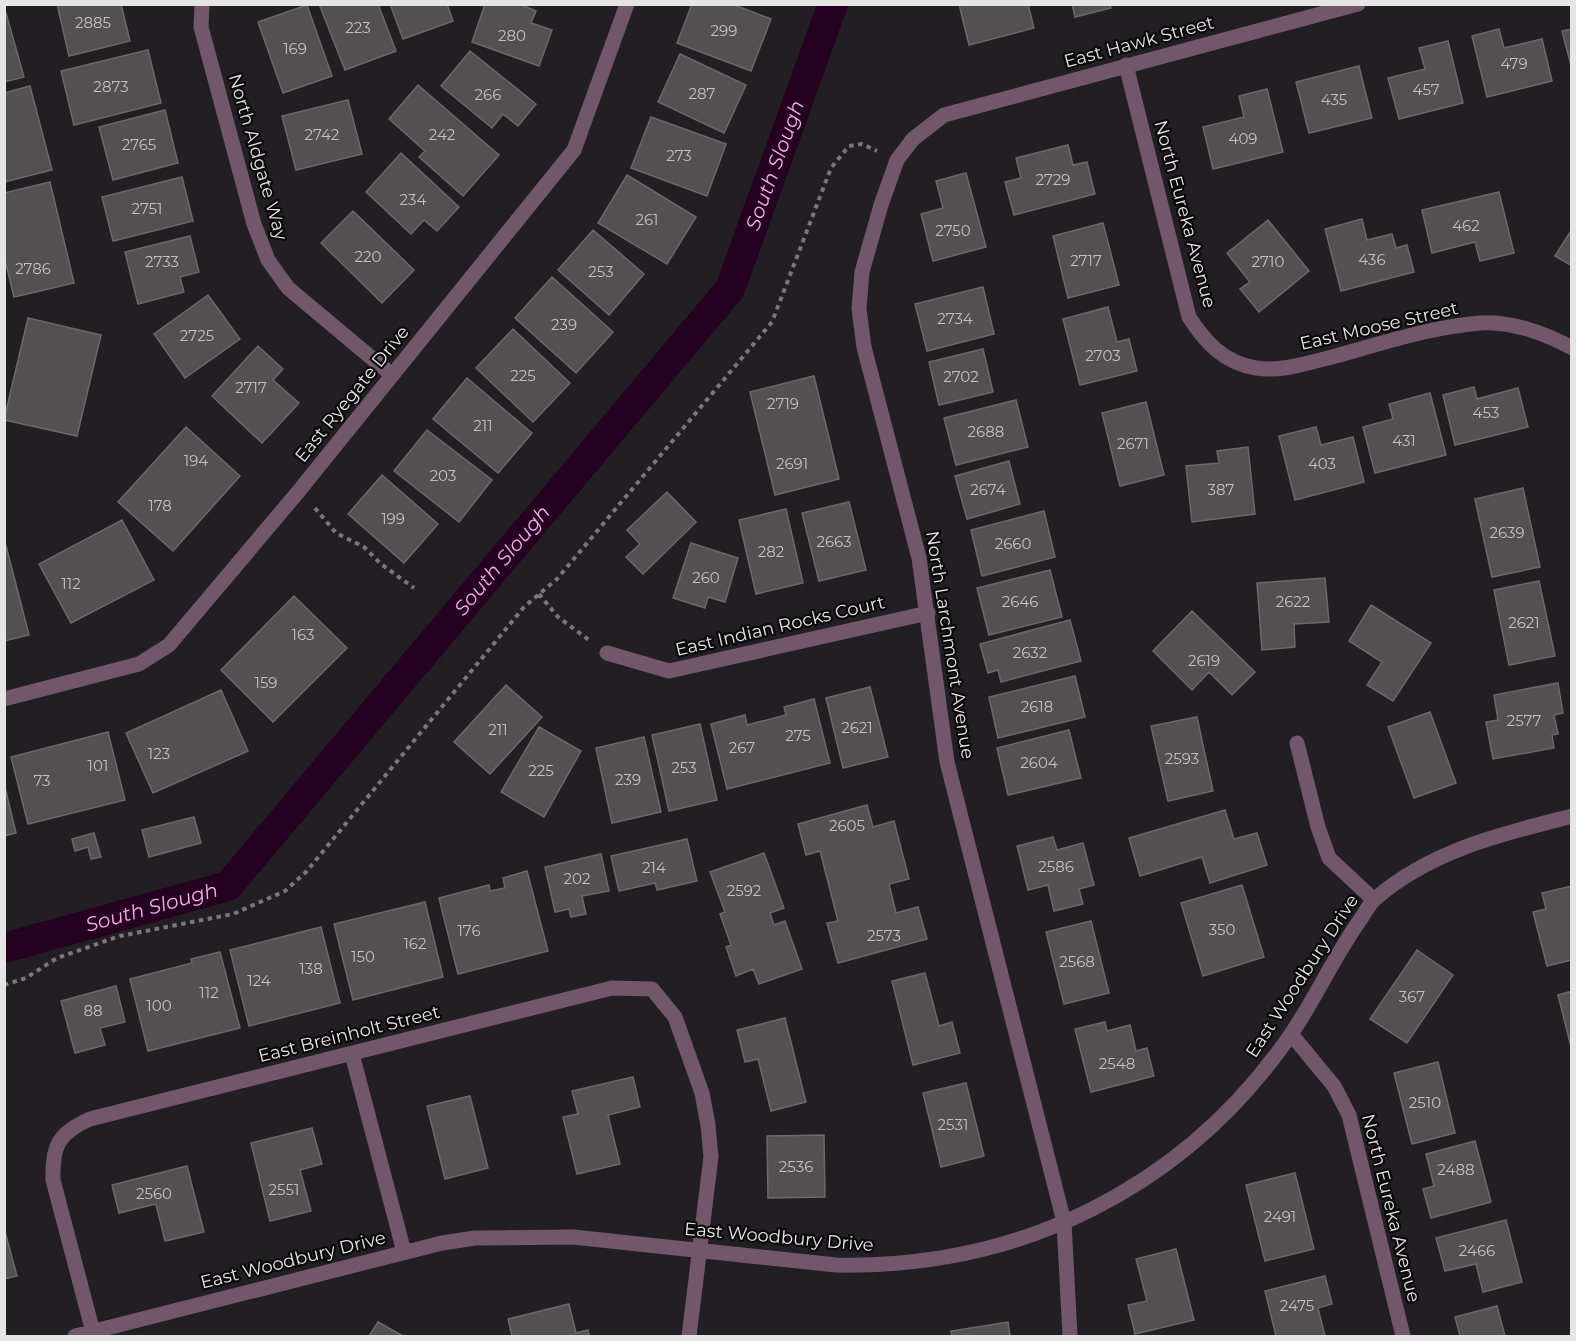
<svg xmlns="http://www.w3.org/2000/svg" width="1576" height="1341" font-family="Montserrat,sans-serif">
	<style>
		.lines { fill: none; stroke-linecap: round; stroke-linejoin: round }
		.canal { stroke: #250021; stroke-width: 30 }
		.building { fill: #535052; stroke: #6b686a; stroke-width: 1.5 }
		.path { stroke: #797779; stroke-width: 4; stroke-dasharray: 4.5 4.5; stroke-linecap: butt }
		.minor { stroke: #72566c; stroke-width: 15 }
		.labels { text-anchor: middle; stroke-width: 4.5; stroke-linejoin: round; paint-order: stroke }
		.number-label { font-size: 15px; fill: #c1c0c1 }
		.street-label { font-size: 18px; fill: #e6e5e6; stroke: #0a090a }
		.water-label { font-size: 20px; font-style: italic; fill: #f5ade8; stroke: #0a090a }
	</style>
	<rect width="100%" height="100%" fill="#211f21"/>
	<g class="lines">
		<path class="canal" id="s1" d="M4 948 228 886 730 289 833 4"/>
	</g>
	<path class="building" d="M57 4H121L130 41 69 56Z
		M319 4H378L396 51 345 70Z
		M390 4H447L453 21 403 39Z
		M485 4H519L536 11 531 23 552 30 539 66 472 42Z
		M692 4H732L771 19 751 71 677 43Z
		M959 4H1028L1034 28 969 45Z
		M1072 4H1110L1111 8 1075 17Z
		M307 5 332 76 283 93 258 22Z
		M4 6 24 77 4 82Z
		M1499 29 1504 48 1542 39 1552 81 1487 97 1472 36Z
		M1572 29V69L1562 31Z
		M1448 41 1463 103 1399 119 1388 78 1425 69 1419 48Z
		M148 50 161 103 74 125 61 71Z
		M470 51 536 104 518 126 503 114 492 128 441 86Z
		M680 54 746 85 724 133 658 102Z
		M1359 66 1372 118 1309 133 1296 82Z
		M418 85 499 155 463 196 419 157 425 151 389 119Z
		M30 86 52 170 4 182V93Z
		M1267 89 1283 152 1213 169 1203 127 1244 117 1239 96Z
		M348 100 362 154 296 170 282 116Z
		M165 110 178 163 113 180 99 127Z
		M651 117 726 144 707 196 631 168Z
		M1068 145 1073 165 1087 162 1095 194 1014 215 1005 182 1021 178 1016 158Z
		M401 153 459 207 437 231 424 220 411 234 366 192Z
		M966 173 986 247 933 261 921 214 943 208 936 181Z
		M627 175 696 217 667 264 598 223Z
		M182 177 193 221 113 241 102 197Z
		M50 182 74 283 14 297 4 256V193Z
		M1499 192 1514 253 1480 261 1475 242 1432 253 1422 210Z
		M353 211 414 270 382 303 321 243Z
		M1362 219 1367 240 1392 234 1396 248 1407 245 1414 272 1341 291 1325 229Z
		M1268 220 1309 271 1259 312 1240 289 1250 282 1227 253Z
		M1103 223 1119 285 1068 298 1053 236Z
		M1572 229V266L1555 256Z
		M593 230 644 274 609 315 558 270Z
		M190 236 199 272 180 277 184 292 138 304 125 252Z
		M552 277 613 332 576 373 515 318Z
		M983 287 994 334 927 351 915 304Z
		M208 295 240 339 185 378 154 334Z
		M1108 307 1117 342 1129 339 1137 371 1080 385 1063 319Z
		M28 318 101 335 77 436 4 420Z
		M513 329 570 383 533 422 476 368Z
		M258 346 283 369 273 380 299 403 262 443 212 396Z
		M983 349 993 392 939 405 929 362Z
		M814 376 839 479 775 495 750 392Z
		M467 378 532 433 498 473 433 419Z
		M1474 387 1477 399 1518 388 1528 427 1455 445 1443 395Z
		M1430 393 1446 455 1375 473 1363 427 1393 419 1389 404Z
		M1016 400 1028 447 956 465 944 418Z
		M1146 402 1164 475 1120 486 1102 413Z
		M186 427 240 476 173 551 118 502Z
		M1316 427 1321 445 1353 437 1364 482 1295 500 1279 436Z
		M427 430 492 480 459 522 394 471Z
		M1248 447 1255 514 1192 522 1186 466 1219 463 1217 451Z
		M1009 461 1020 504 967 519 955 476Z
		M382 475 438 524 404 563 348 514Z
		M1523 488 1540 567 1492 577 1475 499Z
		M667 492 696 522 643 574 626 557 640 544 627 530Z
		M849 502 866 570 819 581 802 513Z
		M786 509 803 583 756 594 739 520Z
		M1044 511 1055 557 982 576 971 530Z
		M122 520 154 580 71 623 39 564Z
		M4 538 29 635 4 641Z
		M691 543 738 558 725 602 708 597 705 608 673 598Z
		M1050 570 1062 617 989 635 977 588Z
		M1325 578 1329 622 1294 624 1295 647 1262 650 1257 583Z
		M1539 581 1555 656 1509 665 1494 590Z
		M294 596 347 648 273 722 221 670Z
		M1371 605 1431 643 1393 701 1367 685 1382 662 1349 641Z
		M1192 611 1255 672 1232 695 1209 672 1192 690 1153 651Z
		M1070 620 1081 661 1001 682 998 670 988 673 980 644Z
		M1075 676 1085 717 998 738 989 697Z
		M1558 683 1563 713 1554 715 1558 734 1552 735 1554 748 1493 759 1486 722 1498 720 1494 695Z
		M506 685 542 717 490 774 454 742Z
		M870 687 888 757 843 768 826 698Z
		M221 690 248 751 153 793 126 733Z
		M814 699 830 763 727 789 711 724 745 715 747 725 786 715 784 707Z
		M1430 712 1456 783 1414 798 1388 727Z
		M1197 717 1213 791 1168 801 1151 726Z
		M700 724 717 800 669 811 652 735Z
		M539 727 581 751 544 817 501 792Z
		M1069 730 1081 778 1008 795 997 748Z
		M108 732 125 800 28 824 11 757Z
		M644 737 661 812 612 823 596 748Z
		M4 783 16 833 4 836Z
		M867 805 873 827 894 821 909 879 889 884 896 913 918 907 927 939 838 963 827 923 838 921 820 851 806 855 798 824Z
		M1225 810 1234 839 1257 833 1267 865 1210 883 1202 857 1140 876 1129 838Z
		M194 817 201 843 149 857 142 830Z
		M94 833 101 857 91 859 88 847 75 851 72 839Z
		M1053 837 1057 850 1083 843 1094 885 1079 889 1083 904 1054 911 1048 885 1028 890 1017 846Z
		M687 839 697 881 657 890 655 883 619 891 611 856Z
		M764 853 784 908 770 913 774 925 785 921 802 969 759 984 753 969 736 976 726 947 731 945 720 914 725 912 710 872Z
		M601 854 609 891 582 896 586 914 571 917 569 909 555 912 545 867Z
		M527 871 548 951 458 974 439 898 489 885 490 891 505 888 503 878Z
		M1242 885 1264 957 1203 976 1181 903Z
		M1572 886V960L1547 966 1533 912 1546 909 1542 893Z
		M425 902 443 977 353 1000 334 924Z
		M1091 921 1109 993 1064 1004 1046 932Z
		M321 927 340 1003 249 1026 230 950Z
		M1417 950 1453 975 1407 1043 1370 1019Z
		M220 952 240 1028 148 1051 130 979 192 963 191 959Z
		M925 973 939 1026 952 1022 960 1053 913 1065 892 981Z
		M116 986 125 1022 100 1028 105 1045 75 1053 61 1001Z
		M1572 991V1051L1558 995Z
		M785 1018 806 1102 771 1111 758 1059 745 1062 737 1030Z
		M1105 1022 1107 1031 1130 1025 1136 1051 1147 1048 1154 1076 1091 1092 1075 1029Z
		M1438 1062 1455 1133 1412 1144 1394 1073Z
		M633 1077 640 1107 608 1115 620 1164 577 1174 563 1117 578 1114 572 1091Z
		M966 1083 984 1156 941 1167 923 1093Z
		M470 1096 488 1168 445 1179 427 1106Z
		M312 1128 322 1164 300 1170 311 1211 270 1221 251 1143Z
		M824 1135 825 1197 768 1198 767 1136Z
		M1475 1141 1491 1202 1431 1218 1423 1189 1434 1186 1426 1154Z
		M187 1166 204 1232 165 1241 156 1204 119 1213 112 1185Z
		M1295 1173 1314 1249 1265 1261 1246 1185Z
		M1506 1220 1522 1282 1483 1292 1476 1264 1445 1271 1436 1238Z
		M4 1228 17 1276 4 1279Z
		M1176 1249 1194 1320 1135 1334 1128 1305 1147 1301 1136 1259Z
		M1325 1276 1332 1304 1318 1308 1325 1336H1276L1265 1291Z
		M569 1304 576 1333 588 1330 589 1336H512L508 1319Z
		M1497 1306 1505 1336H1460L1455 1317Z
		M378 1322 403 1336H369Z
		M1008 1322 1010 1336H952L951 1331Z"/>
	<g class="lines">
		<path class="path" d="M315 508 336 533 364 547 381 564 414 588
			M539 594 558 617 589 640
			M4 985 26 978 57 958 120 936 233 914 285 891 306 872 524 607 557 579 772 322 831 168 849 146 862 144 877 151"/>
		<path class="minor" d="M202 4 201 27 254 224 268 260 288 288 392 375
			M1126 65 1189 317C1205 342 1224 363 1256 368 1282 372 1307 363 1332 357 1380 344 1430 327 1480 323 1511 321 1545 333 1572 348
			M607 653 669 671 928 613
			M4 699 139 664 169 645 298 492 574 150 627 4
			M1297 743 1318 827 1329 858 1374 900
			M1291 1034 1334 1086 1349 1115 1403 1336
			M352 1054 404 1252
			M93 1332 53 1180C52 1146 58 1133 90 1119L612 988 652 989 675 1017 702 1093 708 1125 711 1157 689 1336
			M75 1336 442 1243 475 1238 573 1237 836 1265C1020 1269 1184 1188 1289 1037 1315 1000 1333 958 1360 920 1365 913 1369 904 1376 898 1432 850 1502 834 1572 816
			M1070 1336 1064 1222 947 762 919 558 864 347 859 309 862 272 881 205 897 160 913 139 944 115 1358 4"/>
	</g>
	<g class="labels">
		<g class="number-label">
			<text x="93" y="28">2885</text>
			<text x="358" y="33">223</text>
			<text x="724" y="36">299</text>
			<text x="512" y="41">280</text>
			<text x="295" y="54">169</text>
			<text x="1514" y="69">479</text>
			<text x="111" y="92">2873</text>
			<text x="1426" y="95">457</text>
			<text x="702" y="99">287</text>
			<text x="488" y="100">266</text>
			<text x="1334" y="105">435</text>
			<text x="322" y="140">2742</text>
			<text x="442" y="140">242</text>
			<text x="1243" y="144">409</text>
			<text x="139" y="150">2765</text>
			<text x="679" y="161">273</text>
			<text x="1053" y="185">2729</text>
			<text x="413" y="205">234</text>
			<text x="147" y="214">2751</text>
			<text x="647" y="225">261</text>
			<text x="1466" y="231">462</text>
			<text x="953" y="236">2750</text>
			<text x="368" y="262">220</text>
			<text x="1372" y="265">436</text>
			<text x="1086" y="266">2717</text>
			<text x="162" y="267">2733</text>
			<text x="1268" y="267">2710</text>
			<text x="33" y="274">2786</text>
			<text x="601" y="277">253</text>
			<text x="955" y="324">2734</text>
			<text x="564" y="330">239</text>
			<text x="197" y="341">2725</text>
			<text x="1103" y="361">2703</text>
			<text x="523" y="381">225</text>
			<text x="961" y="382">2702</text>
			<text x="251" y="393">2717</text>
			<text x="783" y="409">2719</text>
			<text x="1486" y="418">453</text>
			<text x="483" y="431">211</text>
			<text x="986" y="437">2688</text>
			<text x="1404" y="446">431</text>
			<text x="1133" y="449">2671</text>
			<text x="196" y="466">194</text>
			<text x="792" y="469">2691</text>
			<text x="1322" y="469">403</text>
			<text x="443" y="481">203</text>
			<text x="988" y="495">2674</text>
			<text x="1221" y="495">387</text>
			<text x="160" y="511">178</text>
			<text x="393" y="524">199</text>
			<text x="1507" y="538">2639</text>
			<text x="834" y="547">2663</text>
			<text x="1013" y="549">2660</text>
			<text x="771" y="557">282</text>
			<text x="706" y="583">260</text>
			<text x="71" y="589">112</text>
			<text x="1020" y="607">2646</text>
			<text x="1293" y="607">2622</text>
			<text x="1524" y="628">2621</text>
			<text x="303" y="640">163</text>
			<text x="1030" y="658">2632</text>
			<text x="1204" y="666">2619</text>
			<text x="266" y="688">159</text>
			<text x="1037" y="712">2618</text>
			<text x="1524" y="726">2577</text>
			<text x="857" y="733">2621</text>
			<text x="498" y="735">211</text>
			<text x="798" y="741">275</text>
			<text x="742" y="753">267</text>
			<text x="159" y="759">123</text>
			<text x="1182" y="764">2593</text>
			<text x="1039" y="768">2604</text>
			<text x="98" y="771">101</text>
			<text x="684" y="773">253</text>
			<text x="541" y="776">225</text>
			<text x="628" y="785">239</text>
			<text x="42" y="786">73</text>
			<text x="847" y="831">2605</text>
			<text x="1056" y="872">2586</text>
			<text x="654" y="873">214</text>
			<text x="577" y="884">202</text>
			<text x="744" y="896">2592</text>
			<text x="1222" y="935">350</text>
			<text x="469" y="936">176</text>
			<text x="884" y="941">2573</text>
			<text x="415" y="949">162</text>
			<text x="363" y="962">150</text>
			<text x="1077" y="967">2568</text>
			<text x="311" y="974">138</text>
			<text x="259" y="986">124</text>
			<text x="209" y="998">112</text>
			<text x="1412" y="1002">367</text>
			<text x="159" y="1011">100</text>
			<text x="93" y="1016">88</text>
			<text x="1117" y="1069">2548</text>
			<text x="1425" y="1108">2510</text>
			<text x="953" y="1130">2531</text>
			<text x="796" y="1172">2536</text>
			<text x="1456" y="1175">2488</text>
			<text x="284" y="1195">2551</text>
			<text x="154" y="1199">2560</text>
			<text x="1280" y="1222">2491</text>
			<text x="1477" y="1256">2466</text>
			<text x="1297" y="1311">2475</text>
		</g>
		<g class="street-label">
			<text transform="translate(1139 42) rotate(-15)" y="6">East Hawk Street</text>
			<text transform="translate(258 157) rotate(74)" y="6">North Aldgate Way</text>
			<text transform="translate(1185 214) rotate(75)" y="6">North Eureka Avenue</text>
			<text transform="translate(1379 326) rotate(-13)" y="6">East Moose Street</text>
			<text transform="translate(352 394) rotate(-51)" y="6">East Ryegate Drive</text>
			<text transform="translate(780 626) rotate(-13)" y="6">East Indian Rocks Court</text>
			<text transform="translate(950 645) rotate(81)" y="6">North Larchmont Avenue</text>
			<text transform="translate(1302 976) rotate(-57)" y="6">East Woodbury Drive</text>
			<text transform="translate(349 1034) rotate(-14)" y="6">East Breinholt Street</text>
			<text transform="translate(1391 1208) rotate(76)" y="6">North Eureka Avenue</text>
			<text transform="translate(779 1237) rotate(5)" y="6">East Woodbury Drive</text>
			<text transform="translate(293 1260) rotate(-14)" y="6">East Woodbury Drive</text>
		</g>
		<g class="water-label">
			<text dy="7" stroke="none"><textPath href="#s1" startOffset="1144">South Slough</textPath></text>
			<text dy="7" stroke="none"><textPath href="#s1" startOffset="658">South Slough</textPath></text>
			<text dy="7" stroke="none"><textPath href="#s1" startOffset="153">South Slough</textPath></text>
		</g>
	</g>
	<rect width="1576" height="1341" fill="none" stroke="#e6e5e6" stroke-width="12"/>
</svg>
